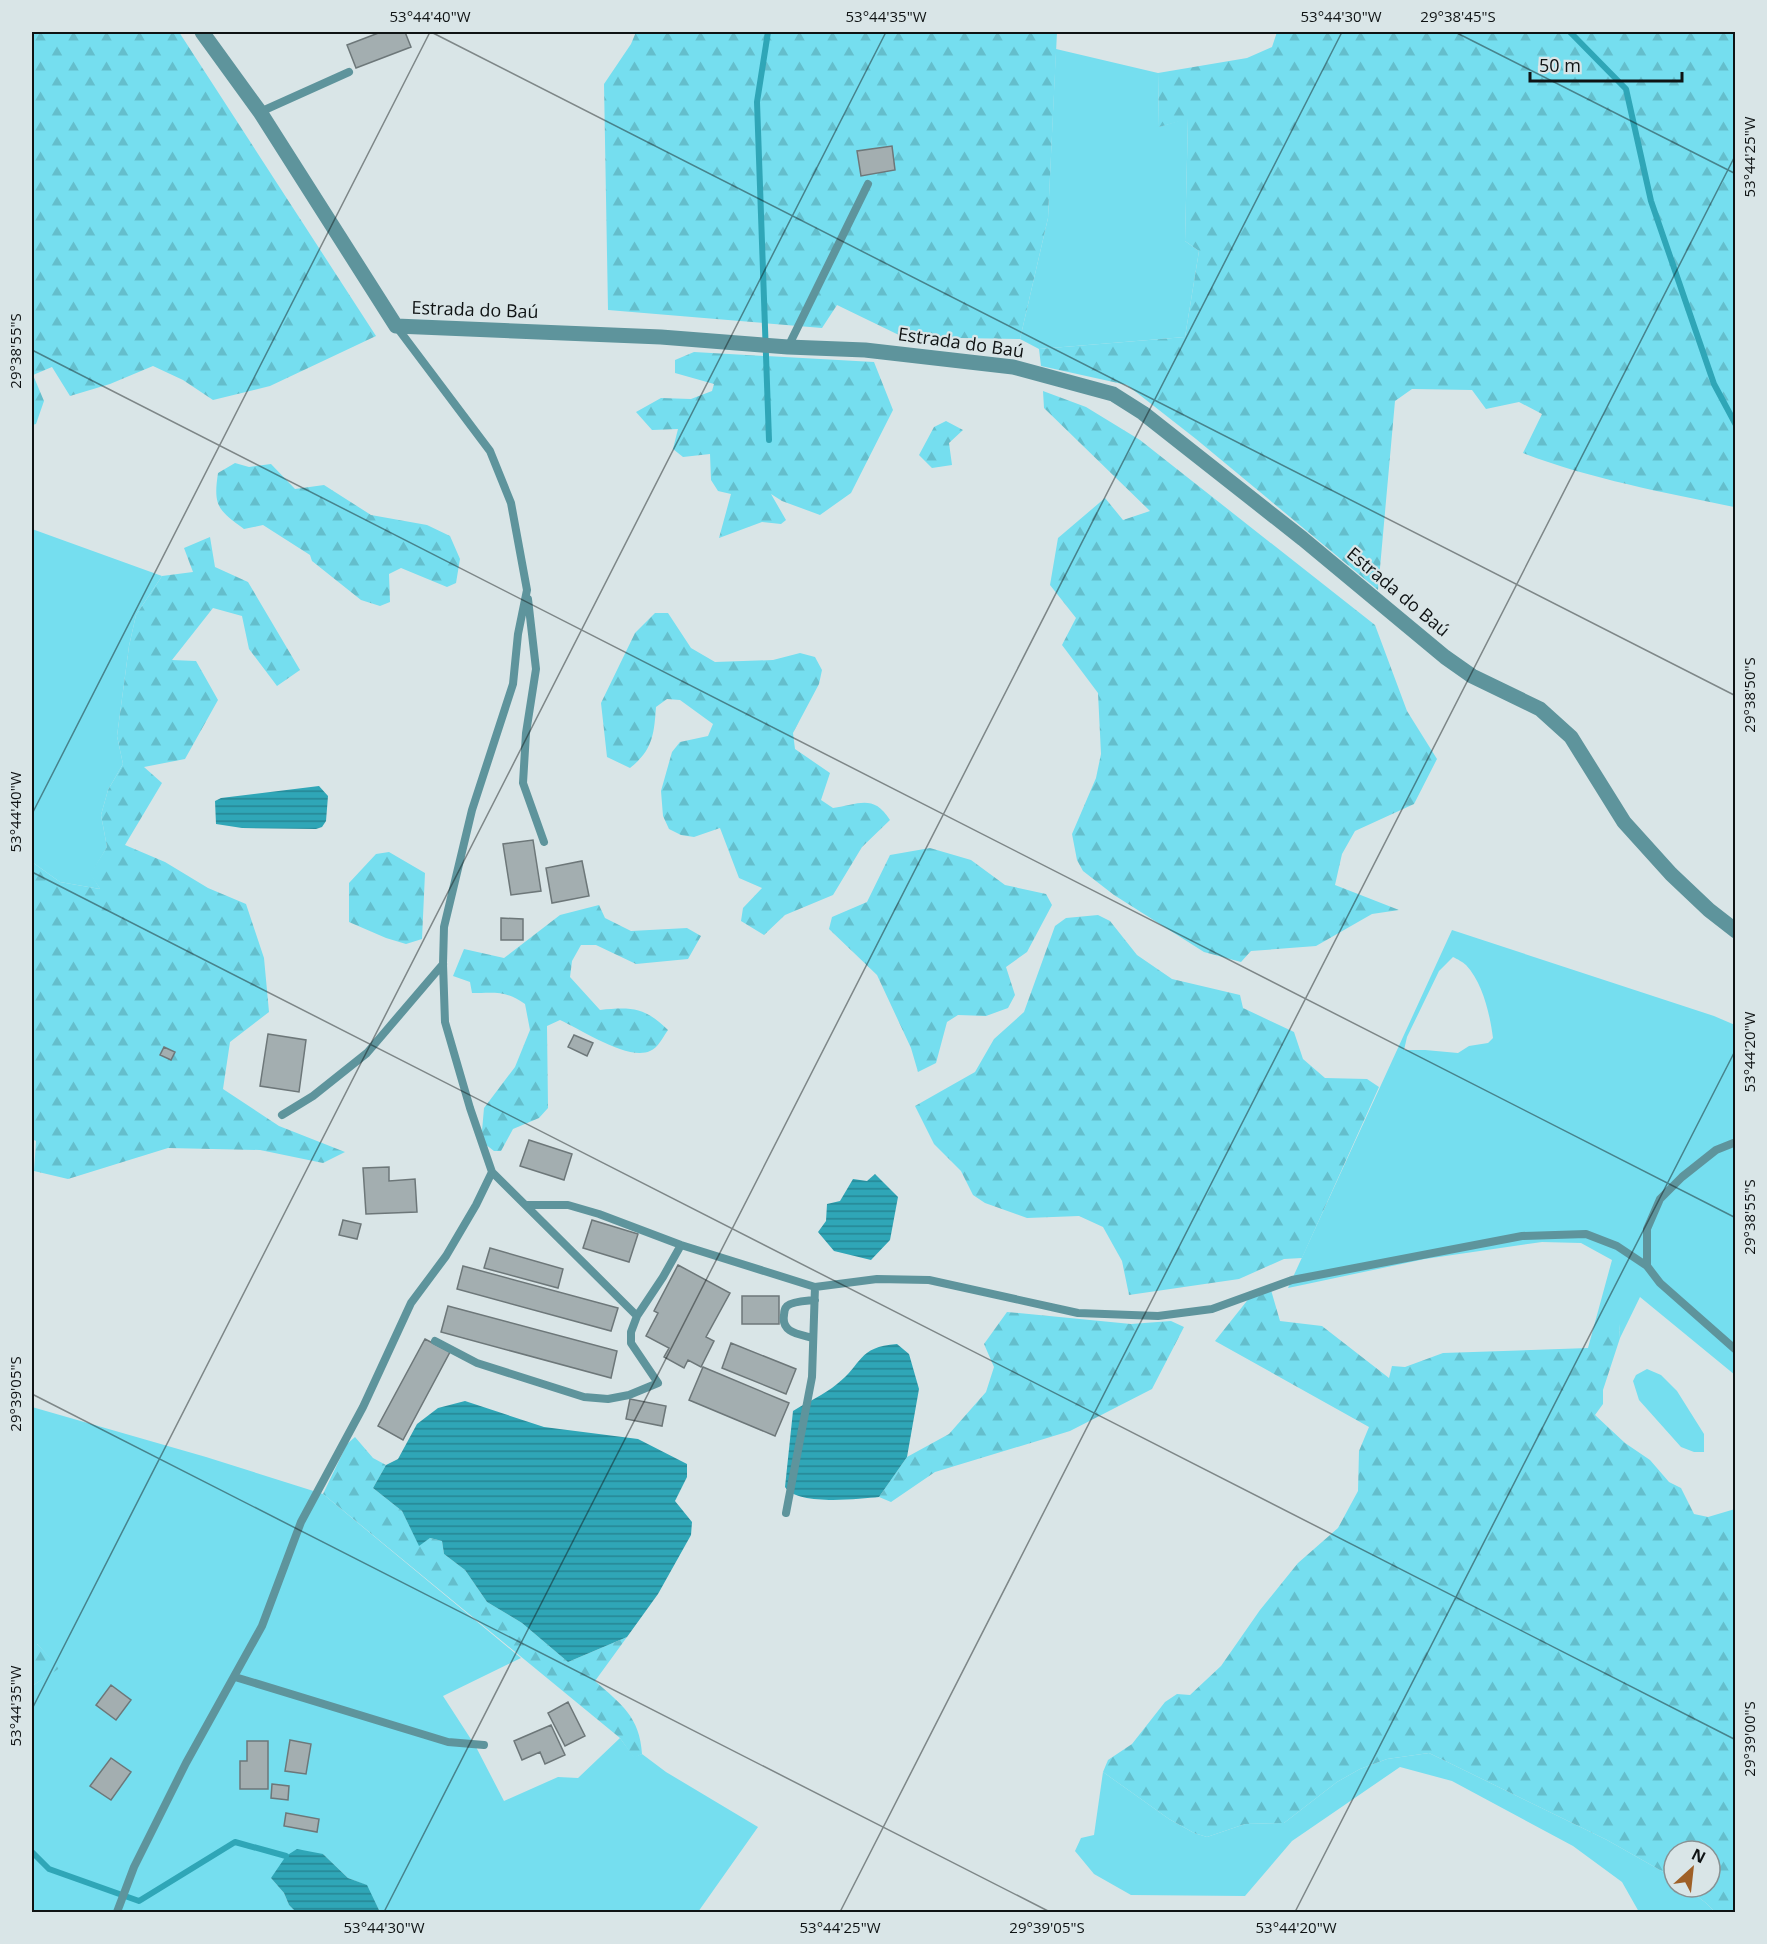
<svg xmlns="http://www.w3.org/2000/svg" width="1767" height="1944" font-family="'Open Sans',sans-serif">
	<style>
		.green { fill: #75deef; fill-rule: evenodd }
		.forest { fill: url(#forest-firs) }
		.water { fill: url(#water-rules) }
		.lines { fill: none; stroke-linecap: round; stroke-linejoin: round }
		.stream { stroke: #2fa6b7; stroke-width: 6 }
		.building { fill: #a3aeb0; stroke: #6d7779; stroke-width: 1.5 }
		.service { stroke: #5e949c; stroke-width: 8 }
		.minor { stroke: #5e949c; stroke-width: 15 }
		.ticks { fill: none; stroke: #0f1314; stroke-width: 1.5; stroke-opacity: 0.45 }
		.labels { text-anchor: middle; stroke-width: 4.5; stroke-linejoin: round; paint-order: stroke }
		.street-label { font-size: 18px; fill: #0f1314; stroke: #d9e5e7 }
		.neatline { fill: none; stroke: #0f1314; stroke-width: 2 }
		.ticks-label { font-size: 15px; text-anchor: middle; fill: #0f1314 }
	</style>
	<defs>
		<pattern id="forest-firs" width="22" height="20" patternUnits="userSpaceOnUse" patternTransform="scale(1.5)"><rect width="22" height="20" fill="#75deef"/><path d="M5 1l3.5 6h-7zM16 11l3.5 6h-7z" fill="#64becc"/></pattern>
		<pattern id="water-rules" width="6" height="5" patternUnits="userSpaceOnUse" patternTransform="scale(1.5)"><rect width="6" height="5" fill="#2fa6b7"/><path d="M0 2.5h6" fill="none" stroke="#268694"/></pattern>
	</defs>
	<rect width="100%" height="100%" fill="#d9e5e7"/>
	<path class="green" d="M1056 49 1158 73 1159 127 1188 118 1185 241 1199 251 1185 337 1039 349 1020 339 1048 218Z
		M32 529 162 576 136 615 129 646 117 736 123 764 108 790 101 815 107 847 91 874 100 889 60 882 32 862Z
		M1452 930 1714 1016 1735 1025V1375L1640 1297 1620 1338 1619 1324 1588 1348 1612 1260 1581 1243 1542 1242 1425 1259 1288 1288ZM1453 957C1457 959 1463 962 1466 965 1483 983 1490 1015 1493 1038L1488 1043 1469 1046 1458 1053 1425 1050H1404L1407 1037 1439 971Z
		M1647 1369 1661 1375 1677 1391 1704 1434V1452H1694L1681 1447 1639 1400 1633 1381 1636 1375Z
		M32 1407 206 1457 323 1494 521 1658 443 1696 476 1747 504 1801 558 1777 578 1778 620 1738 634 1757 642 1754 666 1772 758 1827 698 1912H377L379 1910 366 1885 348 1878 323 1854 271 1878 284 1893 289 1905 296 1912H32V1686L59 1668 37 1644 32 1646Z
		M1429 1753 1607 1840 1674 1878V1887H1685L1706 1903 1715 1912H1639L1622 1882 1573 1846 1452 1781 1400 1767 1292 1841 1245 1896 1131 1895 1094 1874 1075 1851 1081 1838 1094 1835 1103 1772 1169 1819 1194 1833 1207 1837 1245 1824 1284 1823 1337 1782 1360 1769 1387 1759Z"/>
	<path class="forest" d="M32 32H179L376 336 270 386 213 400 183 380 153 366 110 384 70 396 52 367 33 375 44 401 36 424 32 425Z
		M636 32H1057L1048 218 1020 339 903 337 837 305 822 328 608 310 604 84 631 44Z
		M1277 32H1735V511L1734 507C1663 492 1591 479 1523 453L1542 414 1519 402 1486 409 1472 390 1412 389 1395 401 1378 590 1196 439 1127 385 1041 366 1039 349 1185 337 1199 251 1185 241 1188 119 1159 127 1158 73 1247 58 1272 47Z
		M694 352 874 362 893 410 851 493 820 515 782 501 771 494 786 520 781 524 762 522 719 538 731 494 718 491 711 480 710 454 683 457 673 449 678 429 652 430 636 412 661 398 691 399 712 391 714 384 675 373V360Z
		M1043 391 1086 407 1140 440 1375 625 1407 711 1437 759 1414 804 1355 831 1342 854 1335 885 1399 910 1372 914 1316 946 1251 951 1241 962 1204 952 1114 895 1083 871 1077 860 1072 834 1096 778 1101 754 1098 693 1062 645 1076 618 1050 585 1058 538 1105 498 1123 520 1150 511 1044 408Z
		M946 421 963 430 949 443 952 465 932 468 919 455 934 427Z
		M235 463 249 467 271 464 295 489 324 485 371 515 427 525 450 536 460 559 456 583 447 587 401 568 389 574 390 602 380 606 361 600 312 561 310 555 263 525 244 529C218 510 213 506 218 473Z
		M210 537 215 567 248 582 300 670 277 686 249 649 242 616 213 608 172 660 196 661 218 700 185 759 144 767 162 783 125 845 165 862 208 888 246 904 264 958 269 1012 230 1042 223 1089 279 1126 345 1152 323 1163 260 1150 168 1148 68 1179 34 1171 36 1141 32 1139V862L60 882 100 889 90 874 107 847 101 815 108 790 123 764 117 736 129 646 136 615 162 576 193 572 184 548Z
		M655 613H668L691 648 715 662 773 660 800 653 815 657 822 670 819 684 793 733 795 749 830 773 821 800 833 808C859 804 874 794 890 820L862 847 833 895 785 915 764 935 741 921 743 908 762 888 739 878 720 828 694 837 681 835 669 829 663 816 661 791 672 752 680 742 708 736 713 724 680 700 667 699 656 707C654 734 653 750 630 768L607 757 601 703 635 633Z
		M930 848 971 860 1005 885 1046 894 1052 905 1027 952 1006 967 1015 995 1008 1008 986 1016 958 1015 947 1022 936 1063 918 1072 911 1048 877 975 829 929 832 917 867 902 890 855Z
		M389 852 425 873 422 939 406 944 386 938 349 922V883L376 854Z
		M599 905 605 918 631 931 687 928 701 936 688 959 636 964 596 945H581L572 961 570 977 600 1010C631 1007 645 1007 668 1030 663 1037 658 1048 650 1051 628 1061 582 1030 560 1020L547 1026 548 1108 539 1118 513 1129 501 1151H494L485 1144 482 1131 484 1108 515 1067 530 1030 525 1004C506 990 494 993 472 993L470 982 453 976 464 949 504 958 560 915Z
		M1098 915 1110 921 1137 955 1172 979 1240 995 1243 1008 1294 1032 1303 1059 1325 1078 1367 1079 1379 1087 1302 1258 1284 1259 1239 1279 1129 1295 1122 1261 1103 1227 1079 1216 1027 1218 985 1203 973 1195 961 1171 934 1144 915 1106 975 1072 994 1039 1024 1012 1055 926 1066 918Z
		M1271 1290 1280 1321 1322 1326 1389 1378 1392 1366 1405 1367 1443 1353 1588 1348 1608 1316 1619 1324 1620 1338 1603 1390V1404L1595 1415 1625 1443 1650 1460 1669 1482 1681 1488 1694 1514 1708 1517 1735 1509V1912H1715L1706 1903 1685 1887H1710V1851H1674V1878L1607 1840 1429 1753 1387 1759 1360 1769 1337 1782 1284 1823 1245 1824 1207 1837 1194 1833 1169 1819 1103 1772 1108 1760 1132 1744 1165 1702 1177 1694 1190 1695 1221 1666 1260 1610 1298 1563 1338 1528 1358 1491 1359 1451 1369 1427 1215 1341 1250 1297Z
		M1007 1312 1131 1324 1171 1321 1184 1327 1152 1389 1070 1431 935 1472 891 1502 879 1497 907 1457 949 1434 986 1392 994 1367 984 1344Z
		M355 1437 373 1458 386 1465 373 1488 402 1511 419 1545 430 1538 442 1541 444 1554 465 1570 487 1602 522 1623 568 1662 627 1637 595 1681C621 1704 640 1717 642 1754L634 1758 620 1738 323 1494 347 1444Z
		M36 1643 60 1668 32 1686V1646Z"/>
	<path class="water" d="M319 786 328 796 326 821 322 827 316 829 242 828 216 824 215 801 221 798Z
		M875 1174 898 1197 890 1240 871 1260 834 1251 818 1232 826 1221 827 1204 840 1201 853 1179 867 1181Z
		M897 1344 909 1354 919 1389 907 1457 879 1497C858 1499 797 1506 785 1487L793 1411C807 1402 824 1395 837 1384 863 1364 857 1347 897 1344Z
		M465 1401 544 1427 638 1439 687 1464V1477L675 1501 692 1522 691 1535 658 1594 627 1637 568 1662 522 1623 487 1602 465 1570 444 1554 442 1541 430 1538 419 1546 402 1511 373 1488 386 1465 398 1459 417 1424 438 1408Z
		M297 1849 323 1854 348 1878 367 1885 379 1910 377 1912H296L289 1905 284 1893 271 1878 286 1856Z"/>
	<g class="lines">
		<path class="stream" d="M768 32 757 102 769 440
			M1570 32 1626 89 1651 201 1714 384 1736 425
			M32 1852 49 1869 139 1901 235 1842 286 1856"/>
	</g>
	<path class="building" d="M381 32H405L411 47 356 68 347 45Z
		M892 146 895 170 861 176 857 151Z
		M533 840 541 891 511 895 503 844Z
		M582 861 589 896 552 903 546 868Z
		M501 918 523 919V940H501Z
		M268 1034 306 1040 299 1092 260 1086Z
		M574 1035 593 1043 587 1056 568 1047Z
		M164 1047 175 1052 171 1060 160 1055Z
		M529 1140 572 1154 564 1180 520 1166Z
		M389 1167V1181L415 1179 417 1212 366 1214 363 1168Z
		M343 1220 361 1224 357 1239 339 1235Z
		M592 1220 638 1234 629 1262 583 1248Z
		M490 1248 563 1269 558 1288 484 1268Z
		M678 1265 730 1293 706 1337 714 1341 701 1367 688 1360 684 1368 664 1357 669 1348 646 1336 658 1313 654 1311Z
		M463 1266 618 1308 611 1331 457 1289Z
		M742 1296H779V1324H742Z
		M448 1306 617 1351 611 1378 441 1332Z
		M425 1339 450 1352 403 1440 378 1426Z
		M731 1343 796 1369 786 1394 722 1368Z
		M703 1367 789 1403 775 1436 689 1400Z
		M630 1399 666 1406 662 1426 626 1419Z
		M111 1685 131 1700 116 1720 96 1705Z
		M568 1702 585 1736 565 1746 548 1713Z
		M551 1725 565 1755 545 1764 540 1752 522 1760 514 1741Z
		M290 1740 311 1744 306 1774 285 1771Z
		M247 1741H268V1789H240V1761H247Z
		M111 1758 131 1772 111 1800 90 1786Z
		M272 1784 289 1786 288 1800 271 1798Z
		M286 1813 319 1819 317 1832 284 1826Z"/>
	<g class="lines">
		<path class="service" d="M260 112 349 72
			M396 326 490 451 511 503 527 590 518 634 513 684 472 810 444 927 443 964 445 1022 470 1108 492 1172 637 1316
			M788 347 868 184
			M528 599 536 669 526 733 523 783 544 842
			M282 1115 313 1096 367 1053 443 964
			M1736 1142 1716 1150 1682 1177 1660 1199 1647 1229V1266L1660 1283 1736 1350
			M527 1205H568L599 1214 681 1245 815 1287 877 1279 929 1280 1078 1313 1158 1316 1212 1309 1292 1280 1522 1236 1586 1234 1617 1246 1647 1266
			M813 1338C799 1334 781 1333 784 1315 784 1312 785 1308 787 1306 793 1301 808 1301 815 1300
			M435 1341 477 1363 584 1397 608 1399 629 1395 658 1383 631 1343V1332L637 1316 663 1277 681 1245
			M786 1513 812 1377 815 1287
			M235 1677 448 1742 484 1745
			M117 1912 134 1867 186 1763 262 1626 301 1522 363 1407 411 1303 446 1256 476 1205 492 1172"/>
		<path class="minor" d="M202 32 260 112 396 326 661 337 788 347 865 350 1013 367 1113 394 1143 413 1303 539 1445 657 1472 676 1540 709 1571 737 1624 822 1671 874 1709 910 1736 931"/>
	</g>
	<path class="ticks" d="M431 32 1736 696M1455 32 1736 174M32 350 1736 1218M32 814 430 32M32 872 1736 1740M32 1394 1050 1912M32 1709 886 32M384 1912 1342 32M840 1912 1736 154M1295 1912 1736 1049"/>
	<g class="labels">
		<g class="street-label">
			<text transform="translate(475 310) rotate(2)" y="6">Estrada do Baú</text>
			<text transform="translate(961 343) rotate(8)" y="6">Estrada do Baú</text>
			<text transform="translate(1398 592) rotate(40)" y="6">Estrada do Baú</text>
		</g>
	</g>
	<rect width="1767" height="1944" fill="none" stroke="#d9e5e7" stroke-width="66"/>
	<g transform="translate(1692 1869) rotate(27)"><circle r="28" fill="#d9e5e7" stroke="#889193" stroke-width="1.5"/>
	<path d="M0-4.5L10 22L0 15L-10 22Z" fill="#9f6027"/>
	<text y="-9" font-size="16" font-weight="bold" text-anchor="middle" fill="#0f1314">N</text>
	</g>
	<path d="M1530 72v9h152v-9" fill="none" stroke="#0f1314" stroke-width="3"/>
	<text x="1539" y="72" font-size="18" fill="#0f1314" stroke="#d9e5e7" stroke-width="4.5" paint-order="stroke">50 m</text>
	<rect x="33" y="33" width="1701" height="1878" class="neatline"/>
	<g class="ticks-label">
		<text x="430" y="22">53°44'40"W</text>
		<text x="886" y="22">53°44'35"W</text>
		<text x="1341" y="22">53°44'30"W</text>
		<text x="1458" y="22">29°38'45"S</text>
		<text transform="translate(1750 157) rotate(-90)" y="5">53°44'25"W</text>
		<text transform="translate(16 351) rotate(-90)" y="5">29°38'55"S</text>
		<text transform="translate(1750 695) rotate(-90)" y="5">29°38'50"S</text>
		<text transform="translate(16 812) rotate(-90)" y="5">53°44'40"W</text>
		<text transform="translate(1750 1052) rotate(-90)" y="5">53°44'20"W</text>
		<text transform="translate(1750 1217) rotate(-90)" y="5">29°38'55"S</text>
		<text transform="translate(16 1394) rotate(-90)" y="5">29°39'05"S</text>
		<text transform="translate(16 1706) rotate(-90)" y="5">53°44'35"W</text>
		<text transform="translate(1750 1739) rotate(-90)" y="5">29°39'00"S</text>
		<text x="384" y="1933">53°44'30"W</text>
		<text x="840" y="1933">53°44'25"W</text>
		<text x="1047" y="1933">29°39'05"S</text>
		<text x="1296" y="1933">53°44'20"W</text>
	</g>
</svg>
